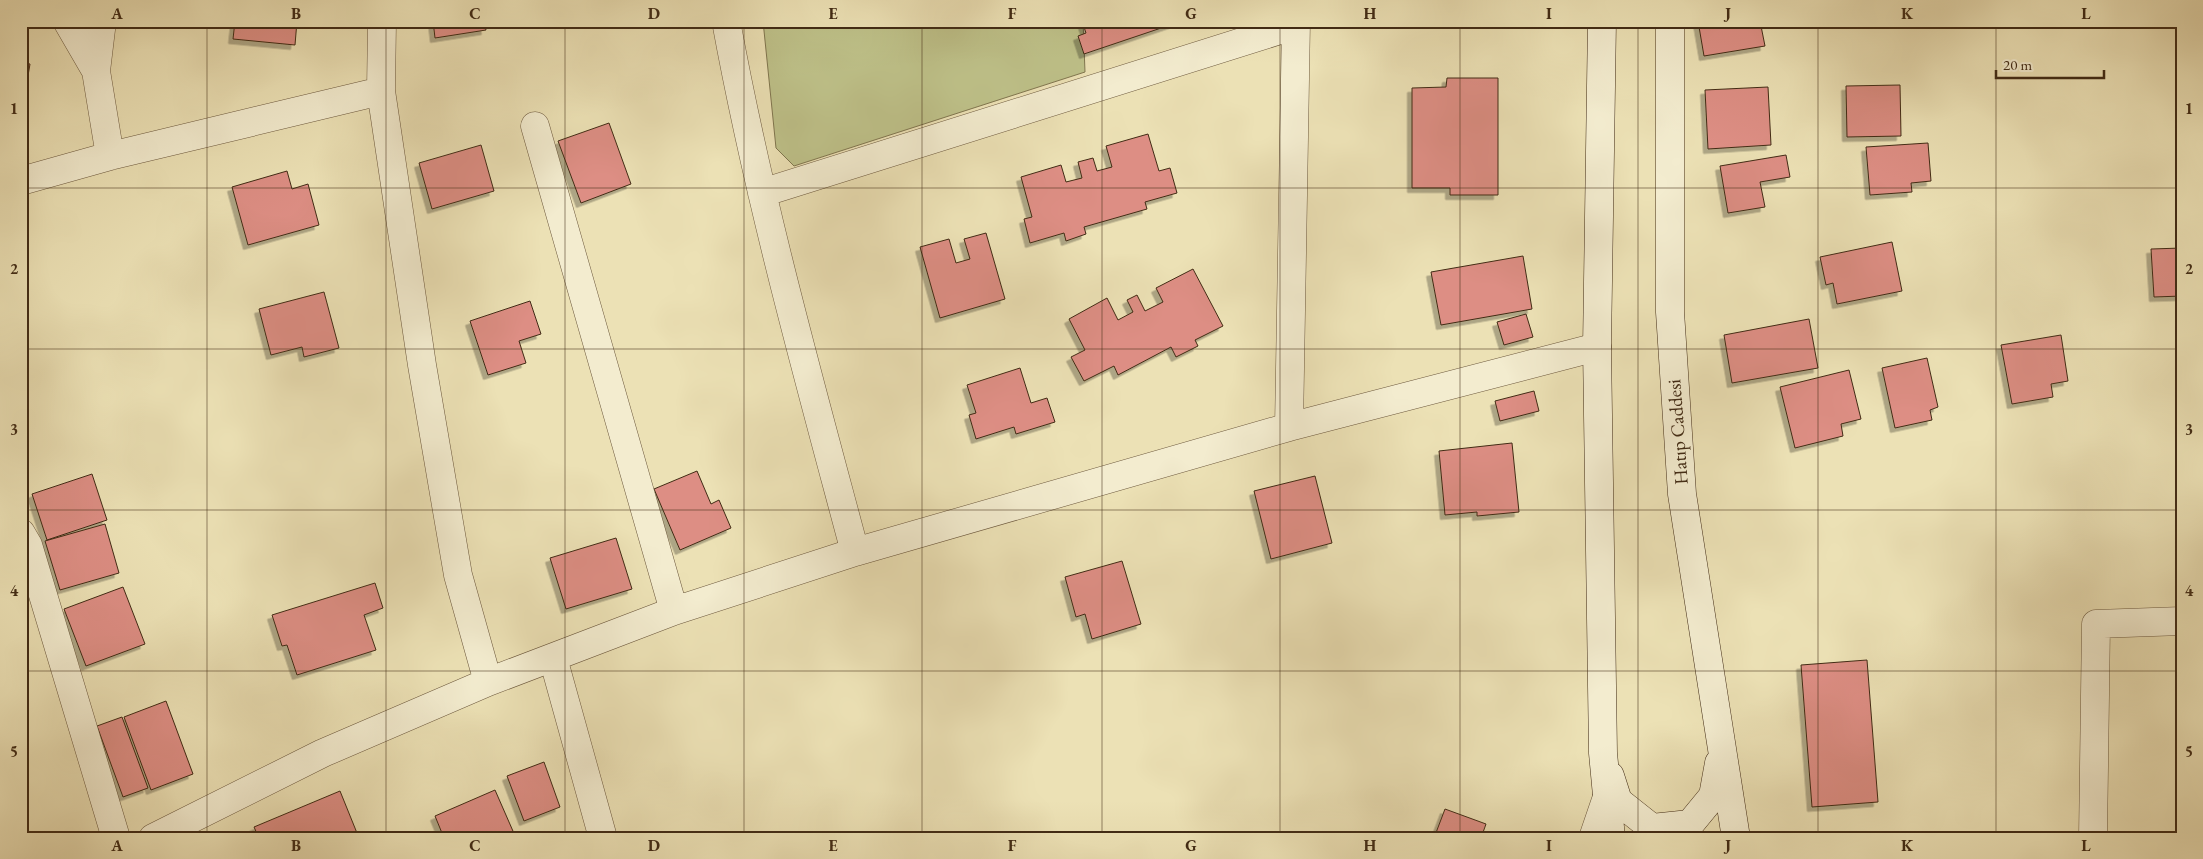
<svg xmlns="http://www.w3.org/2000/svg" width="2203" height="859" font-family="'EB Garamond',serif">
	<style>
		.green { fill: #bec189; stroke: #80764f }
		.building { fill: #dd8e84; stroke: #412b15; filter: url(#shadow) }
		.lines { fill: none; stroke-linecap: round; stroke-linejoin: round }
		.street-casing { stroke: #6c583d; stroke-width: 29 }
		.secondary-casing { stroke: #412b15; stroke-width: 29 }
		.street { stroke: #f3eccf; stroke-width: 28 }
		.secondary { stroke: #f3eccf; stroke-width: 28 }
		.grid { fill: none; stroke: #412b15; stroke-width: 1; stroke-opacity: 0.55 }
		.labels { text-anchor: middle; stroke-width: 4; stroke-linejoin: round; paint-order: stroke }
		.street-label { font-size: 19px; fill: #412b15; stroke: #f3eccf }
		.neatline { fill: none; stroke: #412b15; stroke-width: 2 }
		.grid-label { font-size: 16px; text-anchor: middle; font-weight: bold; fill: #412b15 }
	</style>
	<defs>
		<filter id="shadow"><feDropShadow dx="-4.5" dy="4.5" stdDeviation="0" flood-color="#0004"/></filter>
	</defs>
	<rect width="100%" height="100%" fill="#ece1b5"/>
	<filter id="stains"><feTurbulence type="fractalNoise" baseFrequency=".004" numOctaves="4"/><feColorMatrix values="0 0 0 0 .2 0 0 0 0 .09 0 0 0 0 .02 0 0 0 .5 -.17"/></filter>
	<radialGradient id="worn" r=".72"><stop offset=".6" stop-color="#630" stop-opacity="0"/><stop offset="1" stop-color="#630" stop-opacity=".3"/></radialGradient>
	<path class="green" d="M763 21H1083L1085 72 794 166 776 148Z"/>
	<path class="building" d="M235 21H297L295 45 233 39Z
		M433 21H484L486 30 435 38Z
		M1082 21H1182L1084 54 1078 36 1086 33Z
		M1698 21H1760L1765 46 1704 56Z
		M21 62 30 64 21 117Z
		M1447 78H1498V195H1450V188H1412V88L1446 87Z
		M1900 85 1901 136 1847 137 1846 86Z
		M1768 87 1771 145 1708 149 1705 90Z
		M609 123 631 184 581 203 558 141Z
		M1148 134 1159 171 1170 168 1177 193 1145 202 1147 209 1084 227 1086 234 1066 241 1064 233 1030 243 1024 219 1032 217 1021 177 1061 165 1066 182 1082 178 1078 162 1093 158 1097 171 1112 167 1106 146Z
		M1928 143 1931 181 1911 183 1912 192 1870 195 1866 147Z
		M481 145 494 191 432 209 419 163Z
		M1786 155 1790 177 1760 182 1765 207 1728 213 1720 166Z
		M287 171 292 189 308 184 319 225 248 245 232 187Z
		M986 233 1005 299 940 318 920 247 949 239 956 263 970 259 964 239Z
		M1892 242 1902 291 1837 304 1833 283 1826 285 1820 257Z
		M2182 248V296L2154 297 2151 249Z
		M1523 256 1532 309 1441 325 1431 272Z
		M1193 269 1223 326 1195 340 1198 346 1176 357 1171 347 1118 375 1114 366 1084 381 1071 357 1085 350 1069 319 1107 298 1118 320 1133 312 1127 300 1137 295 1145 311 1163 302 1156 288Z
		M324 292 339 348 304 357 302 347 271 355 259 309Z
		M530 301 541 334 519 341 526 363 488 375 470 321Z
		M1526 314 1533 337 1504 345 1497 322Z
		M1809 319 1818 368 1732 383 1724 335Z
		M2061 335 2068 381 2051 384 2053 397 2012 404 2001 345Z
		M1927 358 1938 407 1930 410 1932 420 1895 428 1882 368Z
		M1020 368 1031 403 1047 398 1055 422 1016 434 1014 427 976 439 969 415 976 413 967 385Z
		M1849 370 1861 419 1841 424 1843 436 1795 448 1780 387Z
		M1534 391 1539 411 1500 421 1495 401Z
		M1512 443 1519 512 1477 516V512L1445 515 1439 451Z
		M697 471 711 504 719 500 731 528 680 550 654 489Z
		M92 474 107 520 47 540 32 494Z
		M1315 476 1332 543 1271 559 1254 491Z
		M105 524 119 573 60 590 45 541Z
		M616 538 632 589 566 609 550 558Z
		M1122 561 1141 624 1092 639 1085 614 1076 617 1065 577Z
		M375 583 383 608 364 615 376 650 297 675 287 645 282 646 272 615Z
		M123 587 145 644 86 666 64 609Z
		M1867 660 1878 802 1812 807 1801 665Z
		M166 701 193 774 151 790 124 717Z
		M122 717 148 788 123 797 97 726Z
		M544 762 560 807 524 821 507 776Z
		M495 790 516 838H444L435 816Z
		M340 791 359 838H259L254 827Z
		M1445 809 1486 824 1481 838H1434Z"/>
	<g class="lines">
		<g class="street-casing">
			<path id="street" d="M67 21 96 71 110 156
				M382 21 381 91 422 365 458 575 488 682
				M726 21C759 201 808 376 855 552
				M96 71 102 21
				M535 126 674 611
				M21 181 110 156 381 91
				M762 193 1296 25
				M1289 427 1296 21
				M21 533 28 545 116 838
				M553 658 603 838
				M153 838 323 753 488 682 674 611 855 552 1289 427 1597 347
				M1593 838 1607 797
				M2093 838 2096 624 2182 621"/>
		</g>
		<g class="secondary-casing">
			<path id="secondary" d="M1602 21 1597 347 1603 753 1611 838
				M1670 21V312L1682 494 1736 838
				M1610 776 1618 801 1652 828 1690 824 1713 796 1719 763"/>
		</g>
		<use href="#street" class="street"/>
		<use href="#secondary" class="secondary"/>
	</g>
	<path class="grid" d="M207 21V838M386 21V838M565 21V838M744 21V838M922 21V838M1102 21V838M1280 21V838M1460 21V838M1638 21V838M1818 21V838M1996 21V838M21 188H2182M21 349H2182M21 510H2182M21 671H2182"/>
	<g class="labels">
		<g class="street-label">
			<text transform="translate(1677 432) rotate(-94)" y="7">Hatıp Caddesi</text>
		</g>
	</g>
	<rect width="2203" height="859" fill="none" stroke="#ece1b5" stroke-width="55"/>
	<path d="M1996 70v8h108v-8" fill="none" stroke="#412b15" stroke-width="2.5"/>
	<text x="2003" y="70" font-size="15" fill="#412b15" stroke="#f3eccf" stroke-width="4" paint-order="stroke">20 m</text>
	<rect x="28" y="28" width="2148" height="804" class="neatline"/>
	<g class="grid-label">
		<text x="117" y="19">A</text>
		<text x="296" y="19">B</text>
		<text x="475" y="19">C</text>
		<text x="654" y="19">D</text>
		<text x="833" y="19">E</text>
		<text x="1012" y="19">F</text>
		<text x="1191" y="19">G</text>
		<text x="1370" y="19">H</text>
		<text x="1549" y="19">I</text>
		<text x="1728" y="19">J</text>
		<text x="1907" y="19">K</text>
		<text x="2086" y="19">L</text>
		<text x="14" y="114">1</text>
		<text x="2189" y="114">1</text>
		<text x="14" y="274">2</text>
		<text x="2189" y="274">2</text>
		<text x="14" y="435">3</text>
		<text x="2189" y="435">3</text>
		<text x="14" y="596">4</text>
		<text x="2189" y="596">4</text>
		<text x="14" y="757">5</text>
		<text x="2189" y="757">5</text>
		<text x="117" y="851">A</text>
		<text x="296" y="851">B</text>
		<text x="475" y="851">C</text>
		<text x="654" y="851">D</text>
		<text x="833" y="851">E</text>
		<text x="1012" y="851">F</text>
		<text x="1191" y="851">G</text>
		<text x="1370" y="851">H</text>
		<text x="1549" y="851">I</text>
		<text x="1728" y="851">J</text>
		<text x="1907" y="851">K</text>
		<text x="2086" y="851">L</text>
	</g>
	<rect width="100%" height="100%" filter="url(#stains)"/>
	<rect width="100%" height="100%" fill="url(#worn)"/>
</svg>
